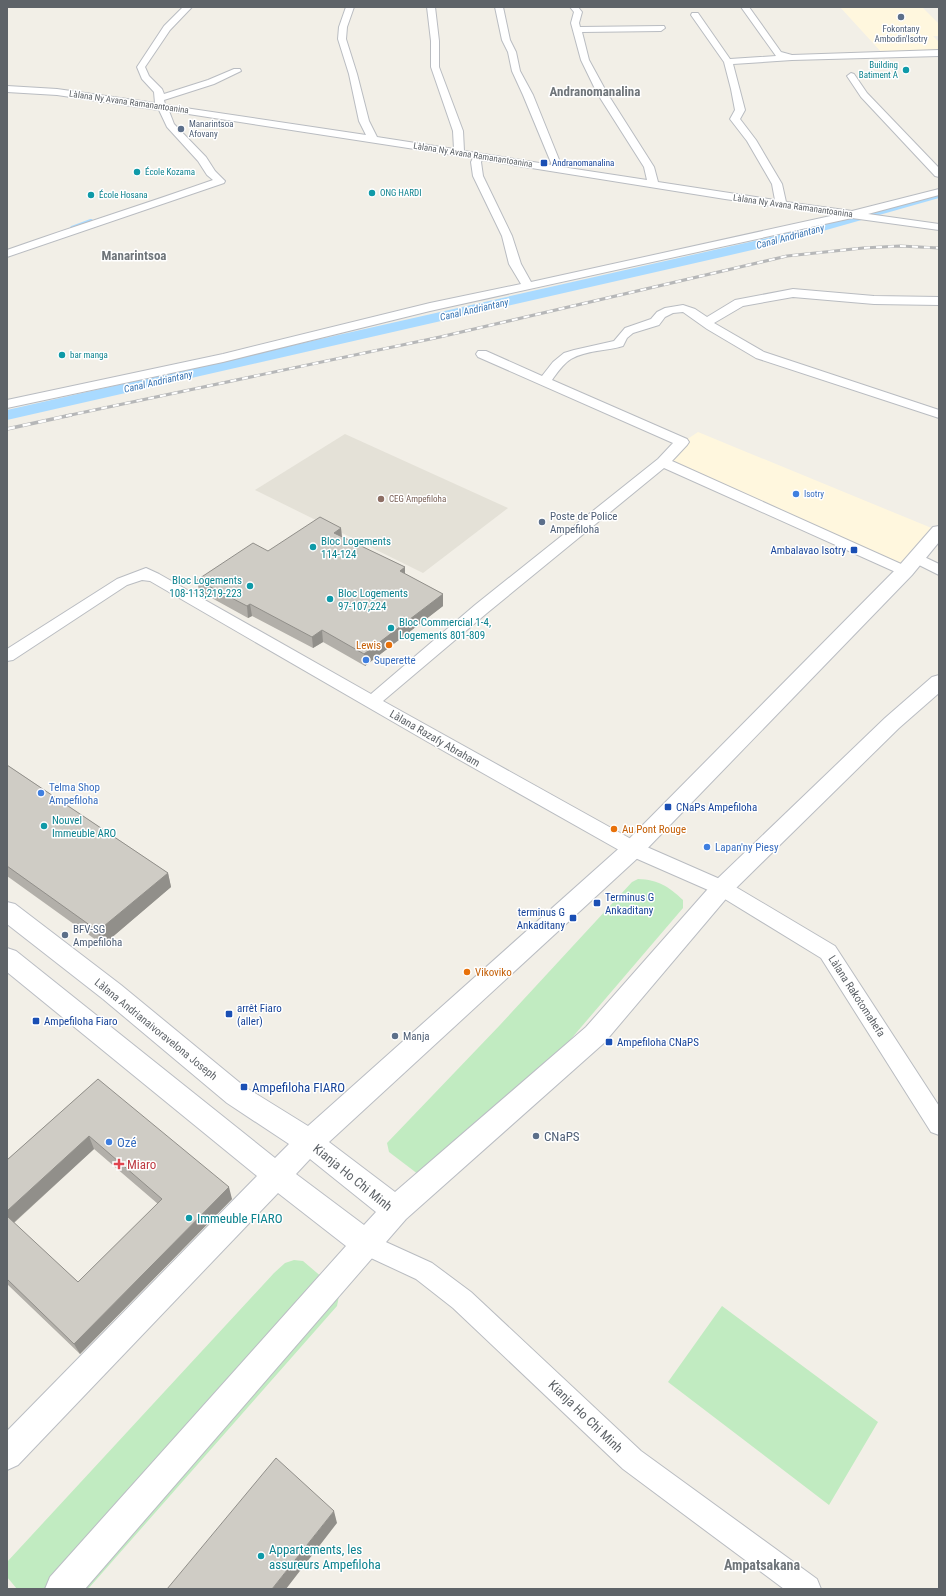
<svg xmlns="http://www.w3.org/2000/svg" width="946" height="1596" font-family="'Roboto Condensed',sans-serif">
	<style>
		.commercial { fill: #fff7de }
		.education { fill: #e4e1d7 }
		.green { fill: #c1ebc1 }
		.lines { fill: none; stroke-linecap: round; stroke-linejoin: round }
		.stream { stroke: #a9daff; stroke-width: 4 }
		.canal { fill: #a9daff; fill-rule: evenodd }
		.street-casing { stroke: #b9bcc1; stroke-width: 2 }
		.secondary-casing { stroke: #babdc3; stroke-width: 2 }
		.street { fill: #fff; fill-rule: evenodd }
		.secondary { fill: #fff; fill-rule: evenodd }
		.rail-far1-casing { stroke: #b6b7b8; stroke-width: 3 }
		.rail-casing { stroke: #b6b7b8; stroke-width: 3.5 }
		.rail-far1 { stroke: #fff; stroke-width: 2; stroke-dasharray: 6; stroke-linecap: butt }
		.rail { stroke: #fff; stroke-width: 2.5; stroke-dasharray: 8; stroke-linecap: butt }
		.wall { fill: #b2afa9; fill-rule: evenodd }
		.shaded-wall { fill: #918f8a }
		.building { fill: #cfccc5; stroke: #918f8a }
		.service-dot { fill: #5c6f8a; stroke: #fff; stroke-width: 1.5 }
		.culture-dot { fill: #0f9aa8; stroke: #fff; stroke-width: 1.5 }
		.transit-dot { fill: #1a4fb4; stroke: #fff; stroke-width: 1.5 }
		.shop-dot { fill: #3f7fe0; stroke: #fff; stroke-width: 1.5 }
		.education-dot { fill: #8d6e63; stroke: #fff; stroke-width: 1.5 }
		.food-dot { fill: #e8710a; stroke: #fff; stroke-width: 1.5 }
		.health-dot { fill: #e0444e; stroke: #fff; stroke-width: 1.5 }
		.labels { text-anchor: middle; stroke-width: 3; stroke-linejoin: round; paint-order: stroke }
		.far-service-label { font-size: 9px; fill: #4e5e75; stroke: #fff }
		.far-culture-label { font-size: 9px; fill: #0d838f; stroke: #fff; text-anchor: start }
		.far-street-label { font-size: 9px; fill: #5e6368; stroke: #fff }
		.far-transit-label { font-size: 9px; fill: #164399; stroke: #fff; text-anchor: start }
		.far-shop-label { font-size: 9px; fill: #366cbe; stroke: #fff; text-anchor: start }
		.far-education-label { font-size: 9px; fill: #785e54; stroke: #fff; text-anchor: start }
		.far-water-label { font-size: 10px; font-style: italic; fill: #3774b3; stroke: #fff }
		.service-label { font-size: 11px; fill: #4e5e75; stroke: #fff; text-anchor: start }
		.culture-label { font-size: 11px; fill: #0d838f; stroke: #fff; text-anchor: start }
		.transit-label { font-size: 11px; fill: #164399; stroke: #fff; text-anchor: start }
		.food-label { font-size: 11px; fill: #c56008; stroke: #fff; text-anchor: start }
		.shop-label { font-size: 11px; fill: #366cbe; stroke: #fff; text-anchor: start }
		.street-label { font-size: 11px; fill: #5e6368; stroke: #fff }
		.far-district-label { font-size: 13px; font-weight: bold; fill: #6f757a; stroke: #fff }
		.near-transit-label { font-size: 13px; fill: #164399; stroke: #fff; text-anchor: start }
		.near-service-label { font-size: 13px; fill: #4e5e75; stroke: #fff; text-anchor: start }
		.near-shop-label { font-size: 13px; fill: #366cbe; stroke: #fff; text-anchor: start }
		.near-health-label { font-size: 13px; fill: #be3a42; stroke: #fff; text-anchor: start }
		.near-street-label { font-size: 13px; fill: #5e6368; stroke: #fff }
		.near-culture-label { font-size: 13px; fill: #0d838f; stroke: #fff; text-anchor: start }
		.near-neighbourhood-label { font-size: 14px; font-weight: bold; fill: #6f757a; stroke: #fff }
	</style>
	<rect width="100%" height="100%" fill="#f2efe7"/>
	<path class="commercial" d="M840 7H922L939 24V36H933L939 42V51L883 54Z
		M698 432 934 529 901 567 666 460 689 438Z"/>
	<path class="education" d="M345 434 508 508 423 573 255 490Z"/>
	<path class="green" d="M638 879C659 880 668 886 683 900V908L553 1060 431 1184 389 1152 387 1143 500 1025 632 882Z
		M294 1260 303 1261 337 1290 339 1296 337 1306 88 1589H17L7 1577V1562L274 1273 285 1263Z
		M722 1306 878 1422 829 1505 668 1382Z"/>
	<g class="lines">
		<path class="stream" d="M72 228 91 221"/>
		<path class="canal" d="M939 190V198L770 246 7 420V410L767 238Z"/>
		<g class="street-casing">
			<path id="street" d="M183 7H192L170 30 145 67 149 76 162 89 164 94 208 80 234 69H240L241 71 214 84 164 100 165 105 366 135 359 121 349 74 338 39 339 27 346 7H354L347 27 346 39 357 74 369 121 377 137 454 149 453 131 431 67V41L427 7H435L439 41V67L463 131 464 151 552 165 523 95 512 71 508 52 502 40 495 7H503L510 40 516 52 520 71 533 95 562 167 647 180 644 167 597 93 581 60 571 23 574 12 570 7H578L582 12 579 23 580 27 664 26 665 28 661 31 582 32 589 60 607 93 654 167 658 182 775 200 772 184 747 141 730 119 735 110 731 89 724 62 691 15 692 13H698L730 59 776 56 741 7H749L781 52 792 55 939 50V56L792 60 733 64 745 110 740 119 756 140 782 184 786 202 852 211 939 189V195L868 214 939 224V230L852 218 430 311 223 362 7 408V400L223 354 430 303 521 284 509 264 502 236 473 176 471 162 473 158 169 111 174 124 206 157 215 171 225 181 224 183 7 257V250C75 226 145 204 213 180L207 175 198 161 167 127 159 110 57 95 7 92V86L57 89 155 103 154 92 142 79 137 67 164 26ZM482 160 725 199 835 215 531 282 521 264 512 236 483 176 481 162Z
				M851 73 854 74 867 93 939 168V177L935 176 861 97 847 76Z
				M793 289 874 296 939 297V305L874 304 793 297 743 306 714 323 764 352 939 410V418L756 358 707 329 683 312 673 313 665 317 659 325 633 333 627 338 623 346C607 351 586 350 571 359 563 364 557 373 552 380L687 439 689 442 687 445 672 461 910 568 913 571 910 574 905 576 900 574 664 468 487 613 383 701 640 844 729 883 835 946 939 1106V1135L931 1132 821 958 715 893 626 854 428 742 150 581 142 580 127 585 13 660 7 661V649L117 579 146 568 159 574 371 694 475 605 658 459 673 443 478 357 476 354 478 351H486L542 376 553 362 564 353 574 350 614 341 625 328 651 319 657 312 665 308 683 305 695 309 707 317 735 300Z
				M916 553 939 564V575L911 561 909 558 911 555Z
				M366 1233 432 1263 471 1292 641 1451 817 1579 821 1589H784L623 1469 453 1308 416 1279 358 1252 354 1244 358 1236Z"/>
		</g>
		<g class="secondary-casing">
			<path id="secondary" d="M939 526V542L912 575 641 855 329 1142 395 1192 586 1027 714 882 885 718 932 677 939 675V693L899 728 730 894 604 1043 406 1219 85 1589H45L50 1577 346 1246 278 1193 18 1465 7 1470V1431L257 1176 7 972V948L16 951 275 1158 289 1144 227 1103 103 999 7 924V902L15 904 121 985 245 1087 308 1126 625 843 898 567 933 527ZM310 1159 376 1212 364 1225 296 1174Z"/>
		</g>
		<use href="#street" class="street"/>
		<use href="#secondary" class="secondary"/>
		<g class="rail-far1-casing">
			<path id="rail-far1" d="M66 416 440 337 787 256 863 248 900 246 939 248"/>
		</g>
		<g class="rail-casing">
			<path id="rail" d="M7 429 71 415"/>
		</g>
		<use href="#rail-far1" class="rail-far1"/>
		<use href="#rail" class="rail"/>
	</g>
	<path class="wall" d="M341 528 342 537 405 567V574L443 594V606L365 666 323 642 313 648 252 616 248 618 199 591 197 580Z
		M7 765 168 873 171 887 103 945 7 876Z
		M98 1079 232 1199 80 1354 7 1284V1160ZM94 1149 158 1204 78 1282 14 1223Z"/>
	<path class="shaded-wall" d="M341 528 342 540 334 533Z
		M405 567V579L400 571Z
		M443 594V606L365 666 364 654Z
		M250 604 252 616 248 618 247 606Z
		M322 630 323 642 313 648 312 637Z
		M168 873 171 887 103 945 98 931Z
		M89 1136 94 1149 11 1225 7 1218V1211Z
		M229 1187 232 1199 80 1354 74 1344Z
		M334 1511 337 1523 286 1589H272Z"/>
	<path class="building" d="M320 517 341 528 334 533 405 567 400 571 443 594 364 654 322 630 312 637 250 604 247 606 197 580 253 543 268 551Z
		M7 765 168 873 98 931 7 866Z
		M98 1079 229 1187 74 1344 7 1279V1216L78 1282 162 1199 89 1136 7 1211V1160Z
		M276 1458 334 1511 272 1589H167Z"/>
	<g class="service-dot">
		<circle cx="901" cy="17" r="4"/>
		<circle cx="181" cy="129" r="4"/>
		<circle cx="542" cy="522" r="4"/>
		<circle cx="65" cy="935" r="4"/>
		<circle cx="395" cy="1036" r="4"/>
		<circle cx="536" cy="1136" r="4"/>
	</g>
	<g class="culture-dot">
		<circle cx="906" cy="70" r="4"/>
		<circle cx="137" cy="172" r="4"/>
		<circle cx="372" cy="193" r="4"/>
		<circle cx="91" cy="195" r="4"/>
		<circle cx="62" cy="355" r="4"/>
		<circle cx="313" cy="547" r="4"/>
		<circle cx="250" cy="586" r="4"/>
		<circle cx="330" cy="599" r="4"/>
		<circle cx="391" cy="628" r="4"/>
		<circle cx="44" cy="826" r="4"/>
		<circle cx="189" cy="1218" r="4"/>
		<circle cx="261" cy="1556" r="4"/>
	</g>
	<g class="transit-dot">
		<rect x="540" y="159" width="8" height="8" rx="2"/>
		<rect x="850" y="546" width="8" height="8" rx="2"/>
		<rect x="664" y="803" width="8" height="8" rx="2"/>
		<rect x="593" y="899" width="8" height="8" rx="2"/>
		<rect x="569" y="914" width="8" height="8" rx="2"/>
		<rect x="225" y="1010" width="8" height="8" rx="2"/>
		<rect x="32" y="1017" width="8" height="8" rx="2"/>
		<rect x="605" y="1038" width="8" height="8" rx="2"/>
		<rect x="240" y="1083" width="8" height="8" rx="2"/>
	</g>
	<g class="shop-dot">
		<circle cx="796" cy="494" r="4"/>
		<circle cx="366" cy="660" r="4"/>
		<circle cx="41" cy="793" r="4"/>
		<circle cx="707" cy="847" r="4"/>
		<circle cx="109" cy="1142" r="4"/>
	</g>
	<circle class="education-dot" cx="381" cy="499" r="4"/>
	<g class="food-dot">
		<circle cx="389" cy="645" r="4"/>
		<circle cx="614" cy="829" r="4"/>
		<circle cx="467" cy="972" r="4"/>
	</g>
	<path class="health-dot" d="M117 1158h4v4h4v4h-4v4h-4v-4h-4v-4h4z"/>
	<g class="labels">
		<g class="far-service-label">
			<text x="901" y="32">Fokontany<tspan x="901" dy="10">Ambodin'Isotry</tspan></text>
			<text x="189" y="127" text-anchor="start">Manarintsoa<tspan x="189" dy="10">Afovany</tspan></text>
		</g>
		<g class="far-culture-label">
			<text x="898" y="68" text-anchor="end">Building<tspan x="898" dy="10">Batiment A</tspan></text>
			<text x="145" y="175">École Kozama</text>
			<text x="380" y="196">ONG HARDI</text>
			<text x="99" y="198">École Hosana</text>
			<text x="70" y="358">bar manga</text>
		</g>
		<g class="far-street-label">
			<text transform="translate(129 102) rotate(8)" y="3">Làlana Ny Avana Ramanantoanina</text>
			<text transform="translate(473 155) rotate(9)" y="3">Làlana Ny Avana Ramanantoanina</text>
			<text transform="translate(793 206) rotate(8)" y="3">Làlana Ny Avana Ramanantoanina</text>
		</g>
		<g class="far-transit-label">
			<text x="552" y="166">Andranomanalina</text>
		</g>
		<g class="far-shop-label">
			<text x="804" y="497">Isotry</text>
		</g>
		<g class="far-education-label">
			<text x="389" y="502">CEG Ampefiloha</text>
		</g>
		<g class="far-water-label">
			<text transform="translate(790 236) rotate(-15)" y="4">Canal Andriantany</text>
			<text transform="translate(474 309) rotate(-13)" y="4">Canal Andriantany</text>
			<text transform="translate(158 381) rotate(-13)" y="4">Canal Andriantany</text>
		</g>
		<g class="service-label">
			<text x="550" y="520">Poste de Police<tspan x="550" dy="13">Ampefiloha</tspan></text>
			<text x="73" y="933">BFV-SG<tspan x="73" dy="13">Ampefiloha</tspan></text>
			<text x="403" y="1040">Manja</text>
		</g>
		<g class="culture-label">
			<text x="321" y="545">Bloc Logements<tspan x="321" dy="13">114-124</tspan></text>
			<text x="242" y="584" text-anchor="end">Bloc Logements<tspan x="242" dy="13">108-113,219-223</tspan></text>
			<text x="338" y="597">Bloc Logements<tspan x="338" dy="13">97-107,224</tspan></text>
			<text x="399" y="626">Bloc Commercial 1-4,<tspan x="399" dy="13">Logements 801-809</tspan></text>
			<text x="52" y="824">Nouvel<tspan x="52" dy="13">Immeuble ARO</tspan></text>
		</g>
		<g class="transit-label">
			<text x="846" y="554" text-anchor="end">Ambalavao Isotry</text>
			<text x="676" y="811">CNaPs Ampefiloha</text>
			<text x="605" y="901">Terminus G<tspan x="605" dy="13">Ankaditany</tspan></text>
			<text x="565" y="916" text-anchor="end">terminus G<tspan x="565" dy="13">Ankaditany</tspan></text>
			<text x="237" y="1012">arrêt Fiaro<tspan x="237" dy="13">(aller)</tspan></text>
			<text x="44" y="1025">Ampefiloha Fiaro</text>
			<text x="617" y="1046">Ampefiloha CNaPS</text>
		</g>
		<g class="food-label">
			<text x="381" y="649" text-anchor="end">Lewis</text>
			<text x="622" y="833">Au Pont Rouge</text>
			<text x="475" y="976">Vikoviko</text>
		</g>
		<g class="shop-label">
			<text x="374" y="664">Superette</text>
			<text x="49" y="791">Telma Shop<tspan x="49" dy="13">Ampefiloha</tspan></text>
			<text x="715" y="851">Lapan'ny Piesy</text>
		</g>
		<g class="street-label">
			<text transform="translate(435 738) rotate(30)" y="4">Làlana Razafy Abraham</text>
			<text transform="translate(857 996) rotate(57)" y="4">Làlana Rakotomahefa</text>
			<text transform="translate(156 1029) rotate(39)" y="4">Làlana Andrianaivoravelona Joseph</text>
		</g>
		<g class="far-district-label">
			<text x="595" y="96">Andranomanalina</text>
			<text x="134" y="260">Manarintsoa</text>
		</g>
		<g class="near-transit-label">
			<text x="252" y="1092">Ampefiloha FIARO</text>
		</g>
		<g class="near-service-label">
			<text x="544" y="1141">CNaPS</text>
		</g>
		<g class="near-shop-label">
			<text x="117" y="1147">Ozé</text>
		</g>
		<g class="near-health-label">
			<text x="127" y="1169">Miaro</text>
		</g>
		<g class="near-street-label">
			<text transform="translate(353 1177) rotate(39)" y="5">Kianja Ho Chi Minh</text>
			<text transform="translate(586 1416) rotate(44)" y="5">Kianja Ho Chi Minh</text>
		</g>
		<g class="near-culture-label">
			<text x="197" y="1223">Immeuble FIARO</text>
			<text x="269" y="1554">Appartements, les<tspan x="269" dy="15">assureurs Ampefiloha</tspan></text>
		</g>
		<g class="near-neighbourhood-label">
			<text x="762" y="1570">Ampatsakana</text>
		</g>
	</g>
	<rect width="946" height="1596" fill="none" stroke="#5e6368" stroke-width="16"/>
</svg>
